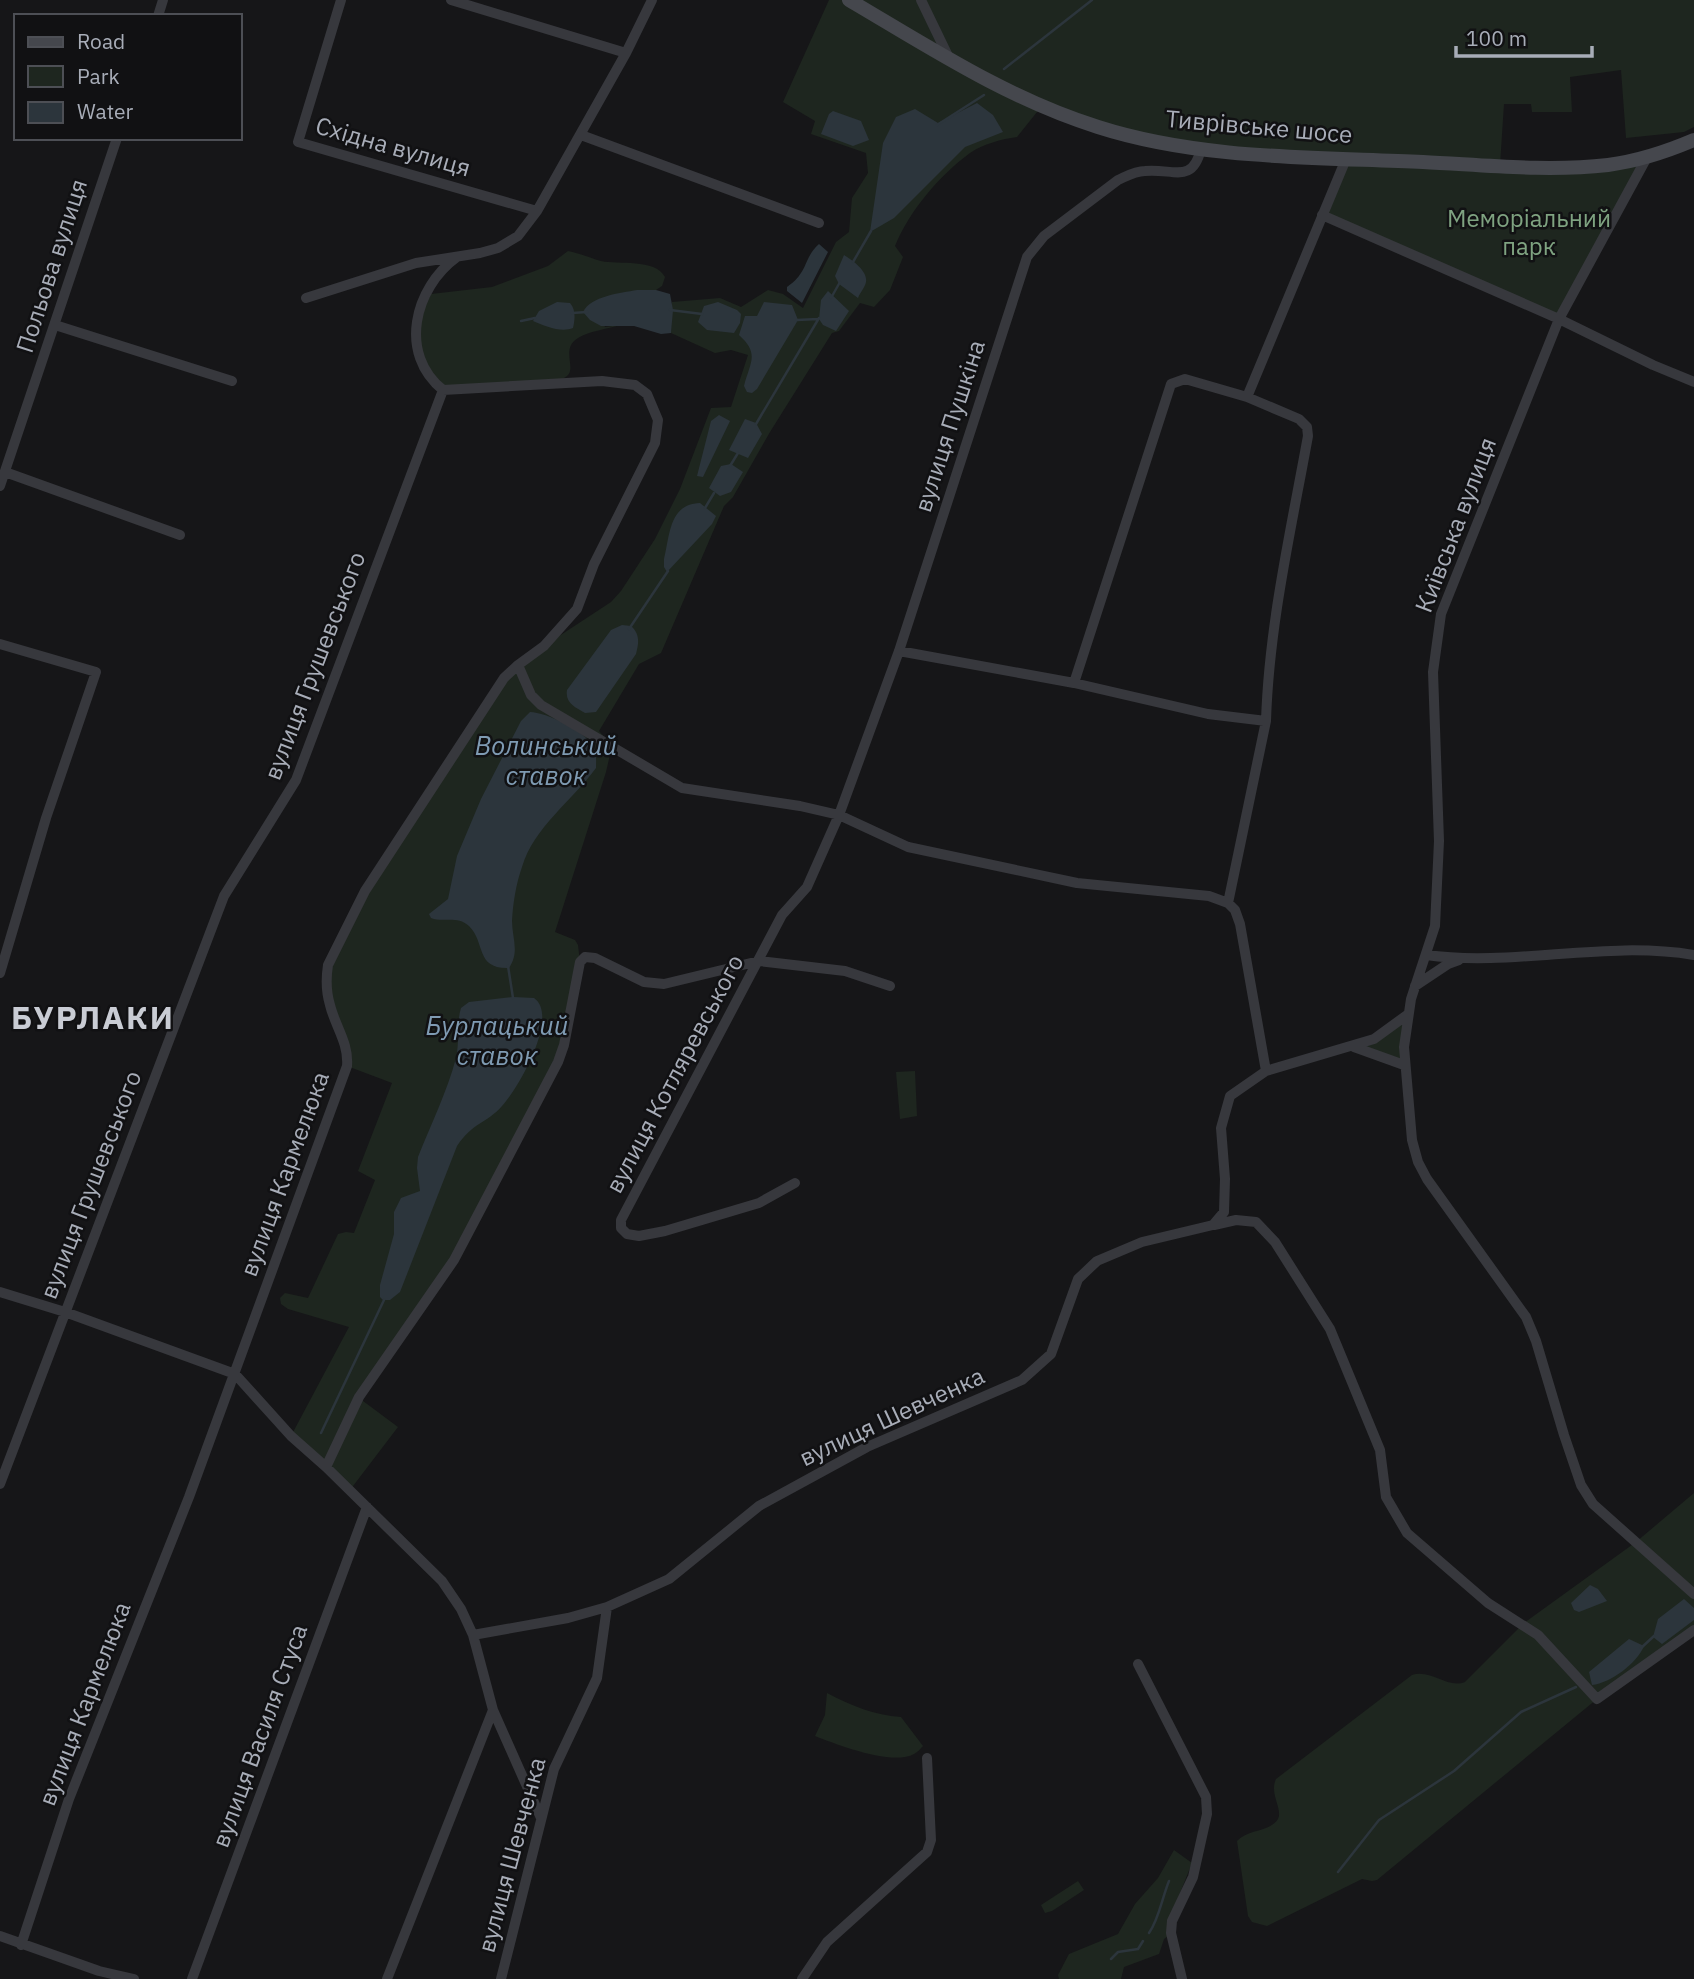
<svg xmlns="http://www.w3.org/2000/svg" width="1694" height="1979" font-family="'IBM Plex Sans',sans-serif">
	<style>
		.green { fill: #1e261f }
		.water { fill: #2c353c }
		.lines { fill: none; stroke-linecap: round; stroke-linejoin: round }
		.stream { stroke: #2c353c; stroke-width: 2.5 }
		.minor { stroke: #37383d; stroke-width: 10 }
		.secondary { stroke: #45474d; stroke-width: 14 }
		.labels { text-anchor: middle; stroke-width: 5; stroke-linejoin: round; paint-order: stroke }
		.street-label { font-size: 24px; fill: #a8adb8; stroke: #111113 }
		.park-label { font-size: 24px; fill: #7fa381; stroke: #111113 }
		.water-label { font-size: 26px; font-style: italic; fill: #7f9bb3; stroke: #111113 }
		.district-label { font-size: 32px; font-weight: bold; letter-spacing: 2px; fill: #c9ccd4; stroke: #111113 }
	</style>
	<rect width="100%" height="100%" fill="#161618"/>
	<path class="green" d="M829 0H1694V127L1684 132 1626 138 1621 70 1570 77 1572 112H1532L1531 104H1504L1500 165 1646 159 1559 319 1322 215 1346 160 1201 149 1041 107 1017 137C1002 139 983 144 970 153 939 176 910 210 895 246L903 257 890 290 874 307 860 303 839 331 832 333 770 432 733 497 724 506 661 653 639 664 599 731 612 746 606 772 555 932 575 940 578 945 580 962 564 1045 454 1260 359 1398 398 1427 350 1490 291 1436 349 1327 288 1309 281 1304 280 1298 285 1293 308 1298 338 1234 346 1232 354 1233 375 1180 358 1171 392 1083 347 1066 326 978 365 891 504 678 544 646 611 602 621 591 655 539 680 489 711 408 731 407 748 355 731 350 715 353 671 333 672 302 720 298 741 307 768 290 783 294 803 308 836 242 849 232 852 198 868 173 866 153 811 134 815 121 783 102Z
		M568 251C579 253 590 258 601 261 618 265 655 258 665 277L662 286 656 290 596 305 605 327 620 325C607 329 590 331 578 338 560 349 577 368 567 376 551 390 467 389 443 390L426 372 415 327 431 294 492 287 548 266Z
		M1407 1015 1404 1065 1354 1047Z
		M915 1071 917 1116 900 1119 896 1072Z
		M1694 1493V1630L1597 1699 1377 1880 1372 1881 1362 1879 1267 1926 1252 1922 1248 1916 1237 1841C1247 1829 1270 1832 1278 1819 1283 1809 1269 1794 1276 1779L1412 1675C1431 1669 1447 1689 1465 1682L1524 1623 1636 1542Z
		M827 1693C852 1706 874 1715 901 1717L923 1746C920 1749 918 1752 914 1754 892 1766 838 1745 815 1736L825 1715Z
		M1174 1850 1192 1863 1174 1908 1176 1930 1164 1939 1159 1954 1124 1967 1121 1979H1059L1058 1975 1069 1954 1118 1934 1135 1904 1158 1878Z
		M1078 1881 1084 1890 1052 1911 1045 1913 1041 1905Z"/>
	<path class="water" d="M977 103 993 115 1003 132 965 147 894 218 870 232 883 143 896 117 915 109 938 123Z
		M833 111 861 121 869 140 853 146 821 134 829 114Z
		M819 244 828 252 802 303 787 291V287C809 272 803 258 819 244Z
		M844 255C852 260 868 271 866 282 865 287 860 293 858 298L839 284 835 276Z
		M637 290H656L670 294 673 310 671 333 661 334 634 326H601L590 320 583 312C591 296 620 293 637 290Z
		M828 291 849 311 836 331 823 325 819 319 821 300Z
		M557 302 570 303C576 310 575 319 573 328 561 333 545 326 533 321L539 311Z
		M718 302 737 310 741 314 740 323 734 333 707 330 698 322 704 306Z
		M764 302 792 305 798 320 757 389 752 393 747 392 744 386C750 362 760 354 739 335L745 316H757Z
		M719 415 730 421 703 477 697 476 711 421Z
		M745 419 756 423 762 434 748 458 729 450Z
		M731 464 743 472 731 492 720 496 709 488 721 466Z
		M700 503 716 516 712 524 667 572 664 567V559C670 535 669 504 700 503Z
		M622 625 631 626C640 634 639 643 636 654L596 712 585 713C575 707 565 703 567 690L611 630Z
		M530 712C546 712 586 732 593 746 597 753 596 761 596 768 572 801 534 827 522 867 516 884 513 903 512 921 512 938 520 952 509 968 475 969 486 943 469 926 457 915 443 923 431 918L429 914 448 899 457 856 481 799 521 721Z
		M513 997 534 998C560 1016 518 1089 502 1106 486 1124 473 1122 457 1146L400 1292 390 1300H383L380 1297V1285L394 1234V1212L401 1198 420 1191 417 1168 418 1157C431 1124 447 1092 456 1058 460 1041 456 1024 461 1008L469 1002Z
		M1590 1585 1598 1589 1607 1601 1579 1612 1574 1610 1571 1603Z
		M1684 1599 1694 1608V1620L1662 1644 1653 1637 1658 1619Z
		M1629 1639 1644 1646C1637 1663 1611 1683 1592 1685L1589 1672Z"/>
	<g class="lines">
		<path class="stream" d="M1004 69 1092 0
			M937 125 984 95
			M853 262 871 231
			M831 298 840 282
			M670 310 702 314
			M572 313 587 312
			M797 320 818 319
			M521 321 535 318
			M756 424 819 318
			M730 466 738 453
			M705 508 714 493
			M629 629 668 571
			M508 966 513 998
			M321 1433 384 1300
			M1641 1648 1654 1636
			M1338 1872 1379 1820 1454 1771 1521 1712 1576 1687
			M1149 1933C1159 1919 1162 1898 1169 1881
			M1111 1959 1118 1952 1138 1949 1143 1941"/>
		<path class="minor" d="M341 0 298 142 537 211
			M451 0 626 53
			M921 0 949 58
			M158 16 163 0
			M581 135 819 223
			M1646 159 1559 319 1441 614 1433 672 1439 841 1435 926 1411 999 1404 1047 1412 1140 1418 1162 1427 1179 1526 1317 1536 1341 1564 1435 1581 1485 1593 1504 1694 1594
			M1322 215 1559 319 1653 365 1694 382
			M306 298 416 263 480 253 498 248 518 236 537 211 626 53 652 0
			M55 325 232 381
			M1247 397 1346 159
			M5 472 180 535
			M0 486 117 138
			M0 644 96 672 46 818 0 973
			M899 651 1074 683 1208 714 1266 721
			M518 665 531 695 541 705 682 788 800 806 839 815 908 847 1077 883 1209 896 1228 903
			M1074 683 1171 384 1185 379 1247 397 1299 419 1307 427 1308 436C1291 530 1269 625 1266 721L1228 903 1235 910 1240 924 1266 1071
			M1426 955C1515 967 1605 940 1694 955
			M1415 986 1448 964 1459 960
			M1354 1047 1404 1065
			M795 1183 759 1203 665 1231 639 1236 627 1234 621 1228V1220L782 915 807 887 839 815 899 651 1027 257 1044 236 1118 180C1127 176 1135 171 1145 171 1173 168 1192 185 1201 149
			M1214 1225 1236 1220 1256 1222 1275 1242 1330 1329 1380 1450 1386 1497 1407 1533 1488 1603 1538 1635 1597 1699 1694 1630
			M0 1292 65 1312 235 1374 291 1436 326 1467 442 1581 461 1609 473 1635 493 1710 541 1818
			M326 1467 359 1397 454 1260 558 1062 564 1045 580 962 585 957 595 958 644 982 664 984 759 961 845 971 890 986
			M0 1484 224 896 296 780 443 390C398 354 414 288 457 257
			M473 1635 568 1618 607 1607
			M1138 1664 1206 1797 1207 1814 1193 1877 1172 1921 1171 1933 1182 1979
			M0 1936 99 1971 134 1979
			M21 1945 69 1799 189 1497 347 1066C349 1043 335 1026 330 1005 326 992 326 978 328 965L365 891 504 678 518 665 544 646 577 609 594 564 655 443 658 420 647 394 635 385 602 381 443 390
			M192 1979 367 1507
			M387 1979 493 1710
			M501 1979 554 1769 597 1678 607 1607 669 1579 759 1506 867 1447 1022 1380 1051 1354 1078 1279 1097 1261 1142 1242 1213 1225 1224 1212 1225 1179 1221 1128 1230 1096 1266 1071 1374 1039 1407 1015
			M802 1979 827 1942 927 1852 931 1840 927 1758"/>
		<path class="secondary" d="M849 0C929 47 1008 99 1098 127 1201 160 1316 157 1423 162 1484 165 1547 172 1608 165 1639 161 1666 152 1694 140"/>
	</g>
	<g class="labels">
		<g class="street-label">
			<text transform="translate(1259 127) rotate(5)" y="8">Тиврівське шосе</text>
			<text transform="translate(393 147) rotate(16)" y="8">Східна вулиця</text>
			<text transform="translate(52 266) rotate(-72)" y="8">Польова вулиця</text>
			<text transform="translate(950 426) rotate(-72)" y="8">вулиця Пушкіна</text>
			<text transform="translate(1456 525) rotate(-69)" y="8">Київська вулиця</text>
			<text transform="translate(315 666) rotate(-69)" y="8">вулиця Грушевського</text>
			<text transform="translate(675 1074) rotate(-62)" y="8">вулиця Котляревського</text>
			<text transform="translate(285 1174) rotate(-70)" y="8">вулиця Кармелюка</text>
			<text transform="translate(91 1185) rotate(-69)" y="8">вулиця Грушевського</text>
			<text transform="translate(892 1417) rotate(-25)" y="8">вулиця Шевченка</text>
			<text transform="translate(85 1704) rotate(-69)" y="8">вулиця Кармелюка</text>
			<text transform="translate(260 1736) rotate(-70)" y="8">вулиця Василя Стуса</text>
			<text transform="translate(512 1855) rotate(-75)" y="8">вулиця Шевченка</text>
		</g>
		<g class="park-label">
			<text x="1529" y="227">Меморіальний<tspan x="1529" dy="28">парк</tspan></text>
		</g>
		<g class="water-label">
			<text x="546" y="755">Волинський<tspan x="546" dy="30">ставок</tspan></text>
			<text x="497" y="1035">Бурлацький<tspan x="497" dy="30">ставок</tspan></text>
		</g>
		<g class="district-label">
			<text x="93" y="1029">БУРЛАКИ</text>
		</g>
	</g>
	<rect x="14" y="14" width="228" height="126" fill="#111113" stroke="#4d4f55" stroke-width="2"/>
	<rect x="28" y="37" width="35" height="10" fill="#45474d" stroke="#4d4f55" stroke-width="2"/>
	<text x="77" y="49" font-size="21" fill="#a8adb8">Road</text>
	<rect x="28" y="66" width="35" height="21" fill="#1e261f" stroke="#4d4f55" stroke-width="2"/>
	<text x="77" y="84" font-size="21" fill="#a8adb8">Park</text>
	<rect x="28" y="102" width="35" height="21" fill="#2c353c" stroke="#4d4f55" stroke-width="2"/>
	<text x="77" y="119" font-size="21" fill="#a8adb8">Water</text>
	<path d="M1456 46v10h136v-10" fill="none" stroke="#a8adb8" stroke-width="3.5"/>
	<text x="1466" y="46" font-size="21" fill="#a8adb8" stroke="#111113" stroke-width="5" paint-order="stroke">100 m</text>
</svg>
